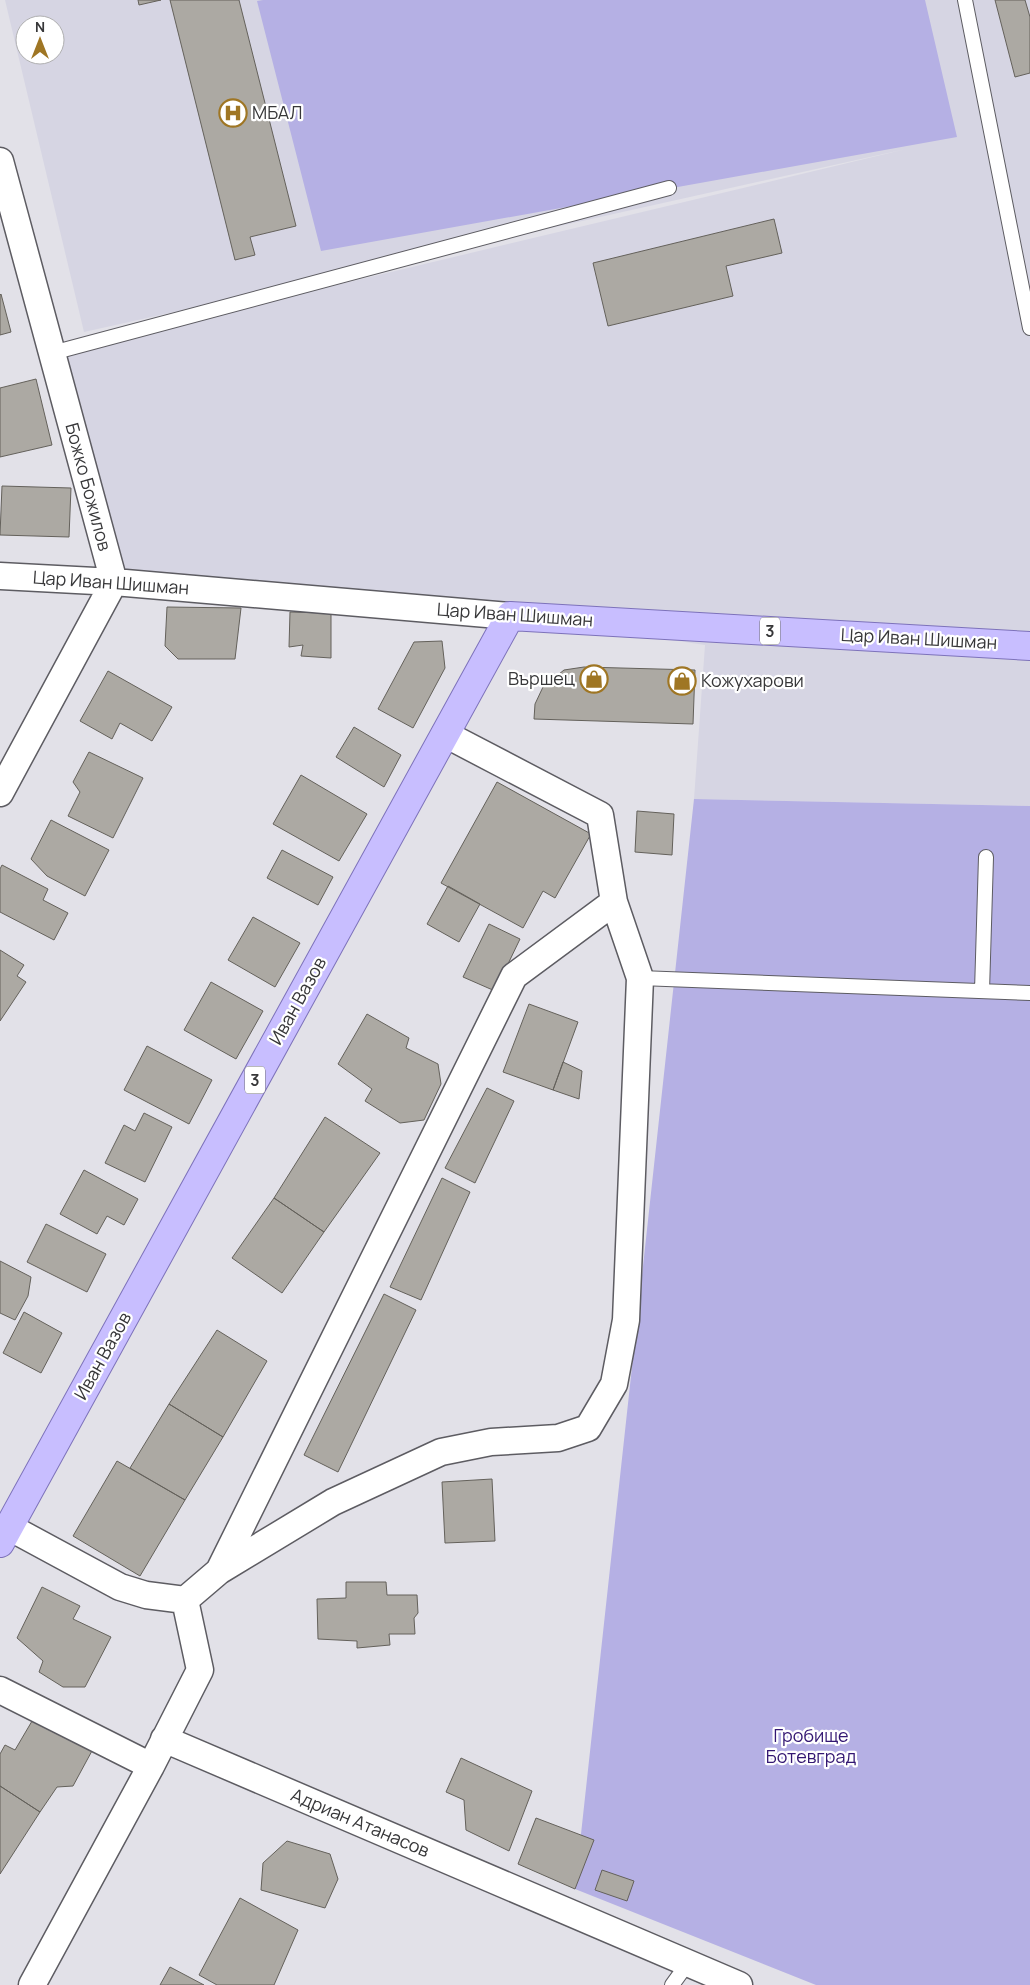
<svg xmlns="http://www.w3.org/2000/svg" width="1030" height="1985" font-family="Manrope,sans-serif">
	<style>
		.built { fill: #d6d5e3; fill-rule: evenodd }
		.green { fill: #b5b0e4 }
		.building { fill: #aca9a3; stroke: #64615b }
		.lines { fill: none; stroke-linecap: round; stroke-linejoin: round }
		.service-casing { stroke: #5d5c62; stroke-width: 16 }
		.minor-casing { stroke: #5d5c62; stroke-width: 29 }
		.primary-casing { stroke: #7d72ba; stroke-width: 30 }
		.service { stroke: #fff; stroke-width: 14 }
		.minor { stroke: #fff; stroke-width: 26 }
		.primary { stroke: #c8beff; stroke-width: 28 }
		.labels { text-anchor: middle; stroke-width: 4.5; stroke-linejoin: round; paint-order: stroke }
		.shield { fill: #fff; stroke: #737374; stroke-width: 1 }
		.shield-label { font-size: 16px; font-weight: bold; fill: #373739 }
		.poi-label { font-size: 18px; fill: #373739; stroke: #fff; text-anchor: start }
		.street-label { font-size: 18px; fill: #373739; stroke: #fff }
		.park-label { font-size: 18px; fill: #331772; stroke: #fff }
	</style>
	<rect width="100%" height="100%" fill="#e2e1e8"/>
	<path class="built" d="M5 0H1030V806L694 799 705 645 510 616 114 582 52 353 906 149 84 332ZM25 25H55V55H25Z"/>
	<path class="green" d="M263 0H925L957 137 321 251 257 1Z
		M694 799 1030 806V1985H816L575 1889Z"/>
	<path class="building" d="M138 0H161L139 5Z
		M170 0H239L296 226 250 237 255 255 235 260Z
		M995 0H1025L1030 17V73L1015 77Z
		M774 219 782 253 726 266 733 296 608 326 593 263Z
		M1 294 11 332 0 335V295Z
		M36 379 52 445 0 457V388Z
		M2 486 71 488 69 537 0 535Z
		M167 607 241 608 235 659H178L165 646Z
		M290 612 331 613V658L301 656 303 645 289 647Z
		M442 641 445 668 413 728 378 709 414 642Z
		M584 667 695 670 693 724 534 719 535 704 543 687 564 670Z
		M108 671 172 707 152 741 120 723 112 739 80 721Z
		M354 727 401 755 384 787 336 757Z
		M89 752 143 778 113 838 68 816 80 792 73 782Z
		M301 775 367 814 339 861 273 824Z
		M497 782 591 834 555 898 543 891 523 928 441 883Z
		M637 811 674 814 672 855 635 852Z
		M51 820 109 850 85 896 47 876 31 859Z
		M282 850 333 877 318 905 267 878Z
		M2 865 48 889 43 900 68 913 54 940 0 912V869Z
		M448 886 480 904 459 942 427 924Z
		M253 917 300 943 275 987 228 960Z
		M489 924 520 939 495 991 463 977Z
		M0 950 24 965 17 976 26 982 0 1021Z
		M211 982 263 1011 236 1059 184 1030Z
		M529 1004 578 1022 553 1090 503 1072Z
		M367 1014 409 1038 406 1048 438 1064 441 1084 424 1120 400 1123 365 1101 372 1089 338 1064Z
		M147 1046 212 1080 189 1124 124 1090Z
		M563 1062 582 1071 579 1099 553 1090Z
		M487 1088 514 1101 475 1183 445 1168Z
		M144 1113 172 1127 145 1182 105 1163 124 1125 135 1131Z
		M325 1117 380 1153 324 1232 274 1198Z
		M84 1170 138 1199 124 1225 107 1216 97 1234 60 1214Z
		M442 1178 470 1192 421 1300 390 1287Z
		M274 1198 324 1232 282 1293 232 1258Z
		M46 1224 106 1254 87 1292 27 1262Z
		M0 1261 31 1277 28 1296 15 1320 0 1313Z
		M384 1294 416 1310 338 1472 304 1455Z
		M24 1312 62 1333 41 1373 3 1353Z
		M217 1330 267 1361 223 1437 169 1404Z
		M169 1404 223 1437 185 1500 130 1468Z
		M117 1461 185 1500 140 1576 73 1536Z
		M492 1479 495 1541 445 1543 442 1482Z
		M346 1582H386L387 1595H417L418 1613 414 1618 415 1634H389L390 1645 357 1648V1641L318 1639 317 1599 346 1598Z
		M42 1587 80 1606 73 1619 111 1637 85 1687H63L39 1672 43 1661 17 1638Z
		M35 1716 93 1749 73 1786 57 1787 40 1812 0 1786V1754L5 1745 15 1750Z
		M461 1758 532 1791 509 1851 466 1830 464 1800 446 1792Z
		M0 1786 40 1812 0 1874Z
		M536 1818 594 1840 575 1889 518 1864Z
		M287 1841 330 1854 338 1879 325 1908 261 1890 263 1863Z
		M602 1870 634 1881 627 1901 595 1890Z
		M240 1898 298 1930 274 1985H217L199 1975Z
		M170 1967 204 1985H160Z"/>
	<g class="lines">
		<g class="service-casing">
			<path id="service" d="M965 0 1030 328
				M52 353 669 188
				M640 978 1030 993
				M982 991 986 857
				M672 1985 688 1963"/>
		</g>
		<g class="minor-casing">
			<path id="minor" d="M0 161 114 582 0 793
				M0 576 114 582 510 616
				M9 1527 120 1587 146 1595 185 1600 219 1571 514 976 614 902
				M219 1571 333 1502 441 1452 491 1442 558 1438 588 1428 614 1384 626 1320 640 978 614 902 600 815 445 734
				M0 1690 151 1766
				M164 1739 739 1985
				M32 1985 151 1766 200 1670 185 1600"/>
		</g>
		<g class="primary-casing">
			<path id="primary" d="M0 1543 510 616 1030 646"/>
		</g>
		<use href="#service" class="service"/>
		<use href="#minor" class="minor"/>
		<use href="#primary" class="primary"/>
	</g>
	<defs>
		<g id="hospital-ring" transform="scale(1.4375)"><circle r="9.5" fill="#fff" stroke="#9f7624" stroke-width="1.5"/><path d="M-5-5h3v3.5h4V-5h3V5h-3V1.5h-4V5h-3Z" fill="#9f7624"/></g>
		<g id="shop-ring" transform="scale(1.4375)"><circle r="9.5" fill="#fff" stroke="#9f7624" stroke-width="1.5"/><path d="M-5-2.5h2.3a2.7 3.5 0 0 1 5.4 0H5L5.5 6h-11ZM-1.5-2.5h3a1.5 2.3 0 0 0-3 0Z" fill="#9f7624"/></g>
	</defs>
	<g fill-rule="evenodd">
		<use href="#hospital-ring" x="233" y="113"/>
		<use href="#shop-ring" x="594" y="679"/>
		<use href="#shop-ring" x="682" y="681"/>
	</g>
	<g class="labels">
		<g class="shield">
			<rect x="760" y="617.5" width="20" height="27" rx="4"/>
			<rect x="245" y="1066.5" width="20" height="27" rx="4"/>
		</g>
		<g class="shield-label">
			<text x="770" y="637">3</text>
			<text x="255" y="1086">3</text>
		</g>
		<g class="poi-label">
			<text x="252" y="119">МБАЛ</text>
			<text x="575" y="685" text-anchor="end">Вършец</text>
			<text x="701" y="687">Кожухарови</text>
		</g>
		<g class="street-label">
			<text transform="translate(88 487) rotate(75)" y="6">Божко Божилов</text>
			<text transform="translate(111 583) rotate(4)" y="6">Цар Иван Шишман</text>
			<text transform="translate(515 615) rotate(4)" y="6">Цар Иван Шишман</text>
			<text transform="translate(919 639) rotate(3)" y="6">Цар Иван Шишман</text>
			<text transform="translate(298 1001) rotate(-61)" y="6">Иван Вазов</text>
			<text transform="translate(103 1356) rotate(-61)" y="6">Иван Вазов</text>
			<text transform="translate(360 1823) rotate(23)" y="6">Адриан Атанасов</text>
		</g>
		<g class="park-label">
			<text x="811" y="1742">Гробище<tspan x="811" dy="21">Ботевград</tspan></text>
		</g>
	</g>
	<g transform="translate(40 40)"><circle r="24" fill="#ffffff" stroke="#afafb0"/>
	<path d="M0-4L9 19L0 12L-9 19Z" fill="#9f7624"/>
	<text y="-8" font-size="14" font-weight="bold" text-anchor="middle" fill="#373739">N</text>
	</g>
</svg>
